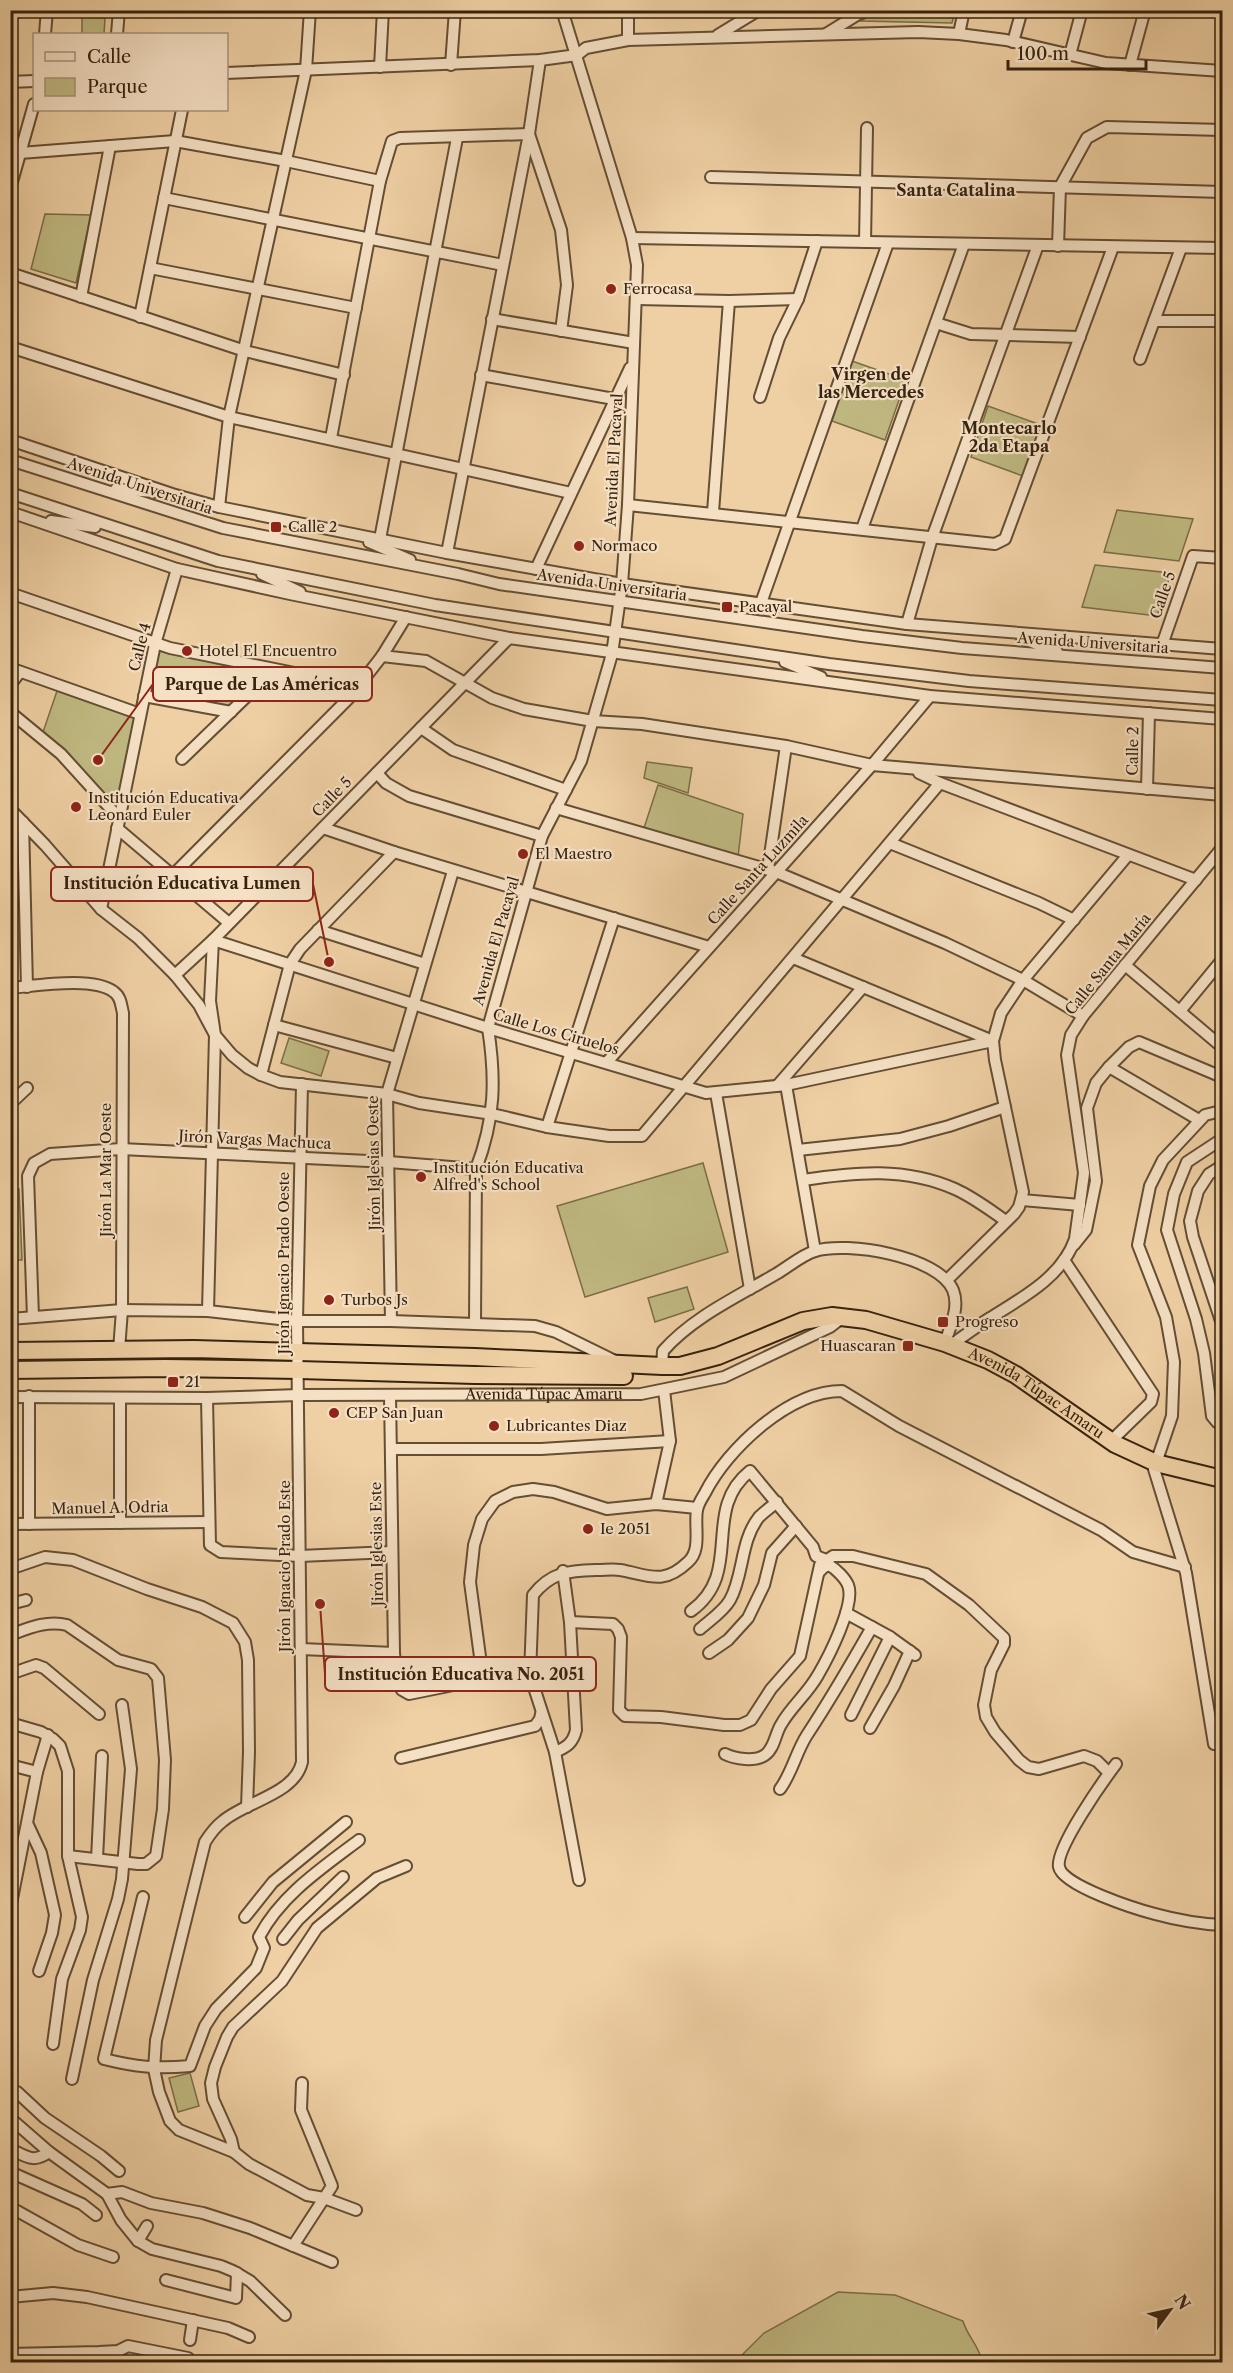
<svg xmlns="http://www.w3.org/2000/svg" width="1233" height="2373" font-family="'Libre Caslon Text',serif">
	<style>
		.green { fill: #c0b981; stroke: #7b6e48; stroke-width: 1.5 }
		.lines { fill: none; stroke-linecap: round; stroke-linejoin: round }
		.minor-casing { stroke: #644e34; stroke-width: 14 }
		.highway-casing { stroke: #36220f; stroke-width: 20 }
		.minor { stroke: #f5e0c4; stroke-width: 10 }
		.highway { stroke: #efd0a4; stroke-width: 16 }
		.poi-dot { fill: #8f2418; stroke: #f5e0c4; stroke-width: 2 }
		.labels { text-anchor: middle; stroke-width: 4.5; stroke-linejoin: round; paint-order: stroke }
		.poi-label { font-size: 15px; fill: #36220f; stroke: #f5e0c4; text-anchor: start }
		.street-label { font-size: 15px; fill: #36220f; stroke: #f5e0c4 }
		.neighbourhood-label { font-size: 16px; font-weight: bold; fill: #36220f; stroke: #f5e0c4 }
		.leader { fill: none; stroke: #8f2418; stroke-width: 2 }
		.callout-dot { fill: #8f2418; stroke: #f5e0c4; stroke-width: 2 }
		.callout { fill: #f5e0c4; stroke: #8f2418; stroke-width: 2 }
		.callout-label { font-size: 16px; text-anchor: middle; font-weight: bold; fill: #36220f }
	</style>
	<rect width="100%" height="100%" fill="#efd0a4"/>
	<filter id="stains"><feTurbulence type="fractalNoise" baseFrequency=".00333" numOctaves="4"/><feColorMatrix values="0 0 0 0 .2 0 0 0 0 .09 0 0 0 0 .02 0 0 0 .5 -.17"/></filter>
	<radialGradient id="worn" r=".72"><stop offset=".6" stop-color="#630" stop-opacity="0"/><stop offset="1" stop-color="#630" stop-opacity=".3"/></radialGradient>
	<path class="green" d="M879 10H955V11L952 23 861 21Z
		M82 17 105 18 104 34H82Z
		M45 214 91 215 76 283 31 269Z
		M852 361 906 380 885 440 832 421Z
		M988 406 1041 425 1023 476 971 457Z
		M1117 510 1193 519 1179 561 1104 552Z
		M1095 565 1171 573 1157 616 1082 607Z
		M159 651 265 674 230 708 152 691Z
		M57 691 136 718 116 810 42 735Z
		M647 762 692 768 688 793 644 778Z
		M658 785 743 814 738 857 644 828Z
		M289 1038 329 1051 321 1076 281 1063Z
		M703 1163 728 1252 585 1297 557 1206Z
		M11 1189H19L22 1260H11Z
		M687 1287 694 1309 655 1322 648 1298Z
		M190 2073 199 2106 178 2112 169 2078Z
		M838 2292 895 2295 963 2321C967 2336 980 2347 982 2362H735L764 2333Z"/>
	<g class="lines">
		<g class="minor-casing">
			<g id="minor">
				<path d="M10 12 36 10"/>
				<path d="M45 34 47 10"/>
				<path d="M117 34 119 10"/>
				<path d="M826 34 865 10"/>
				<path d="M959 34 964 10"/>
				<path d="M718 35 759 10"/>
				<path d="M628 40V10"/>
				<path d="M1013 42 1022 10"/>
				<path d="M1070 55 1082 10"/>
				<path d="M451 65 455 10"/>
				<path d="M1130 65 1145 10"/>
				<path d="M380 67 383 10"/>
				<path d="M226 73 540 60 577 55 586 48 628 40 918 32 959 34 1006 40 1106 63 1222 71"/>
				<path d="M10 82 34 81"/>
				<path d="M20 153 175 141 286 161 380 181"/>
				<path d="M711 177 1222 192"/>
				<path d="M10 189 34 104"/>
				<path d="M164 198 503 265"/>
				<path d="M632 238 1222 248"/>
				<path d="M865 242 867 128"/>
				<path d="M1058 246 1060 187 1087 138 1107 127 1222 130"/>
				<path d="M150 268 356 308"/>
				<path d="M10 273 245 351 344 375"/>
				<path d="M81 297 110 146"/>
				<path d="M637 299 729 301 798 299"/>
				<path d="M140 317 182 110"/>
				<path d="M492 319 634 343"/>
				<path d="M1154 321H1222"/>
				<path d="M936 323 971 334 1080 337"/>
				<path d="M10 347 229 417 571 493"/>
				<path d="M1140 359 1181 248"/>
				<path d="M481 375 614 399"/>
				<path d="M760 397 779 338 798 299 817 241"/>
				<path d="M331 438 380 181 392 141 400 138 529 134 561 230 567 285 561 331"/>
				<path d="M10 440 172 494 219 507 447 553 622 584 907 624 1222 649"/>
				<path d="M10 460 223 528 458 574 499 584 862 636 962 648 1222 668"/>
				<path d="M116 489 154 492"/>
				<path d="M10 493 218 561 435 605 829 664 969 681 1222 700"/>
				<path d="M628 505 995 544 1005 539 1113 247"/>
				<path d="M219 507 229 417 306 70 310 10"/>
				<path d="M10 512 177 569 290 594 509 638 930 696 1222 719"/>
				<path d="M713 512 729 301"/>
				<path d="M51 521 95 527"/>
				<path d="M862 529 964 244"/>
				<path d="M380 539 457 138"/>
				<path d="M369 542 410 560"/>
				<path d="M447 553 529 134 540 60"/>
				<path d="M536 569 630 368"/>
				<path d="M262 574 300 592"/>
				<path d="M10 593 170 648 359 686"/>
				<path d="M761 603 888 243"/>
				<path d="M907 624 932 538 1038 245"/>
				<path d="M1022 638 1057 652"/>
				<path d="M1162 645 1193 556 1222 558"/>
				<path d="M382 656 426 661 492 698 524 709 593 721 642 724 786 746 872 765 1222 795"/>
				<path d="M785 662 821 677"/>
				<path d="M10 668 140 714"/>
				<path d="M10 685 20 672"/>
				<path d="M144 696 231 712"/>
				<path d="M10 712 61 754 119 818"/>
				<path d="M421 728 453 750 566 790"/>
				<path d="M182 759 274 670"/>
				<path d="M377 773 386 783 409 796 542 836"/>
				<path d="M919 773 940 783 1196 880"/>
				<path d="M1147 789 1149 713"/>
				<path d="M556 808 776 872 945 943 1023 980 1083 1016"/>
				<path d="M10 809 45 845 101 909 138 938 175 975 199 1005 215 1035 232 1055 248 1068 261 1075 280 1082 387 1094 419 1103 492 1114 547 1127 609 1136H642L940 783"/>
				<path d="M23 822 27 987"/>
				<path d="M117 828 229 923"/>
				<path d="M323 828 394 852 709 947"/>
				<path d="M890 843 1039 903 1074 920"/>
				<path d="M768 869 786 746"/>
				<path d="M173 875 350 697 382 656 406 617"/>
				<path d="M101 909 155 644 177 569"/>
				<path d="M318 930 425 964"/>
				<path d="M793 958 993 1041"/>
				<path d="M1125 965 1222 1047"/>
				<path d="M175 975 213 940 509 638"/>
				<path d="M10 988C36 986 93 976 114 992 121 997 121 1005 123 1013L122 1310 119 1350"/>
				<path d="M1180 1011 1222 960"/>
				<path d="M274 1025 397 1058"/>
				<path d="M607 1062 872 765 930 696"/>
				<path d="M1109 1067 1199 1120"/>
				<path d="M261 1075 290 964 300 949 394 852"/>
				<path d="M302 1084 297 1321 302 1762C295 1794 247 1801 223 1821 215 1827 210 1834 205 1842L156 2040 154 2069 159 2092 170 2121 179 2130 234 2152 249 2164 307 2195 324 2198 356 2210"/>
				<path d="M786 1085 815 1251"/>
				<path d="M777 1086 863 987"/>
				<path d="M716 1093 750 1289"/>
				<path d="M10 1104 27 1088"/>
				<path d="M547 1127 614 918"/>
				<path d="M1222 1139 1187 1162 1174 1194 1167 1230 1196 1319 1204 1353 1212 1416 1217 1422 1222 1424"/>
				<path d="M798 1150 900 1139 949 1126 1005 1107"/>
				<path d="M1222 1166 1209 1174 1198 1191 1190 1221 1193 1237 1222 1324"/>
				<path d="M803 1180C856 1172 905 1167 955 1189 973 1197 990 1210 1006 1221"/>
				<path d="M1022 1200 1080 1205"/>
				<path d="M1074 1245 1086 1230 1096 1181 1087 1108 1096 1083 1109 1067 1129 1047 1139 1042 1222 1077"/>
				<path d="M1064 1260 1153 1394 1151 1402 1111 1441"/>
				<path d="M947 1280 1014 1214 1019 1207 1023 1192 995 1060 993 1041 1001 1013 1023 980 1128 855"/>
				<path d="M208 1311 215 1035 210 1001 213 940 488 1028 706 1093 786 1085 993 1041"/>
				<path d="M33 1317 28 1176 34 1163 50 1154 121 1149 389 1162 476 1169"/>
				<path d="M10 1319 122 1310 208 1311 297 1321H391L535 1326 556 1332 613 1360"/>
				<path d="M391 1321 387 1094 453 871"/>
				<path d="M475 1324 476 1169C495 1119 496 1080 488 1028L542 836 581 761 612 654 622 584 628 505 637 265 632 238 562 10"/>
				<path d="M951 1345C964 1336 977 1326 990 1318 1022 1298 1062 1277 1075 1239L1084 1173 1067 1055 1071 1035 1083 1016 1222 848"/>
				<path d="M662 1366 663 1351C693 1317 737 1297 776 1274 788 1267 802 1255 815 1251 847 1241 938 1256 953 1290 960 1308 950 1326 945 1343"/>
				<path d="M390 1395 394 1653 397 1682 402 1690 409 1694 483 1679 530 1675"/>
				<path d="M29 1396V1524"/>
				<path id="s1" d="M10 1397 207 1398 299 1395 641 1394 724 1377 830 1327 843 1317"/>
				<path d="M207 1398 210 1545 221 1552 300 1556 391 1552"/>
				<path d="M391 1449H541L670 1441"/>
				<path d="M656 1504 670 1441 664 1390"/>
				<path d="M120 1523V1398"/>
				<path d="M10 1524 209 1522"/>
				<path d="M10 1569 45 1557 73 1560 147 1589 202 1607 233 1623 245 1642 248 1660 249 1752 247 1807"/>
				<path d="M10 1604 26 1600"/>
				<path d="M691 1611C745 1572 700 1511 750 1471L813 1547 816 1556 826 1560"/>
				<path d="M846 1613 890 1637 915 1655"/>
				<path d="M570 1622 613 1624 618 1629 621 1637 619 1710 625 1716 661 1717 724 1725H740L751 1720 771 1689 800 1656 820 1565 833 1556H853L926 1574 969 1605 1004 1638V1644L991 1670 984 1705 986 1717 995 1732 1019 1760 1028 1767 1039 1769 1084 1756 1097 1761 1109 1773"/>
				<path d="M700 1629C710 1620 723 1612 730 1600 744 1575 740 1541 759 1517 764 1512 771 1507 777 1502"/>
				<path d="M10 1635C29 1628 47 1620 67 1625L118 1660 151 1669 158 1678 165 1760 163 1809 156 1856 146 1864H138L68 1856"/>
				<path d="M301 1649 394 1653"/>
				<path d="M709 1653 728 1640 748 1618 764 1585 772 1553 796 1526"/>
				<path d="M10 1674 36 1665 44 1668 99 1714"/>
				<path d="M483 1679 470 1582 474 1545 482 1519 495 1501 513 1492 533 1489 554 1492 607 1509 656 1504 697 1508"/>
				<path d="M851 1715 890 1637"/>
				<path d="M10 1723 41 1732 53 1739 60 1746 68 1771V1856L82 1917 80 1930 62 1979 53 2044"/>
				<path d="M870 1728 894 1686 910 1651"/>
				<path d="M1214 1744 1186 1573 1154 1469 1172 1416 1174 1362 1166 1317 1138 1245 1150 1186 1163 1160 1205 1115 1217 1112 1222 1113"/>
				<path d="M555 1752C567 1747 573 1743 576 1730L570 1622 563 1571"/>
				<path d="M725 1754C735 1759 755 1762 765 1755 775 1748 775 1733 782 1723 792 1706 808 1693 818 1675 828 1658 856 1604 848 1585 845 1578 836 1569 829 1565L824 1567 819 1572"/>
				<path d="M401 1758 535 1726 540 1719 541 1714"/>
				<path d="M1116 1764C1103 1781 1055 1849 1059 1867 1063 1886 1136 1909 1155 1914 1177 1920 1200 1924 1222 1925"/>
				<path d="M10 1765 37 1772 10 1909"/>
				<path d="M37 1772 48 1735"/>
				<path d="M780 1789C792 1773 796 1752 807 1735 830 1700 851 1664 872 1627"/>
				<path d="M28 1825 41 1853 55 1915 52 1933 39 1971"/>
				<path d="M97 1859 102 1756"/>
				<path d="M579 1880 555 1752 530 1675 533 1595C552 1571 570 1571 598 1570 605 1570 613 1569 620 1570 649 1575 663 1586 688 1562 702 1550 694 1526 697 1510 698 1504 702 1498 705 1493 728 1448 789 1391 842 1391L899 1426 1101 1530 1133 1552 1185 1567"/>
				<path d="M143 1897 104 2059C136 2067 156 2069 190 2066L205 2026 216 2009 256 1968 264 1948 259 1937C281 1895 322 1868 359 1840"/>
				<path d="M245 1917 273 1882 346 1822"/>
				<path d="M283 1939 298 1920 343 1877"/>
				<path d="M72 2079 93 1980 118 1899 122 1879 131 1769 122 1705"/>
				<path d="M10 2094 17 2092 45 2118 101 2156 119 2171"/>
				<path d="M10 2118 49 2152 107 2194 121 2220 138 2241 152 2249 221 2266 233 2271 250 2281 285 2315"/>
				<path d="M10 2149C26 2156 33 2164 49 2152"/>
				<path d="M234 2152 231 2139 213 2099 211 2083 215 2067 227 2037 233 2027 282 1981 317 1928 377 1878 406 1866"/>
				<path d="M10 2172 82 2204 96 2215"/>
				<path d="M107 2194 122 2192 151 2203 203 2213 250 2228 332 2262"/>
				<path d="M10 2207 78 2245 113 2257"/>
				<path d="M138 2241 147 2226"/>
				<path d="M293 2246 332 2186 301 2110 302 2083"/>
				<path d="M166 2280 236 2298 237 2273"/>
				<path d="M10 2297 53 2293 87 2297 228 2328 249 2337"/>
				<path d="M190 2340 193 2320"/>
				<path d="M10 2354 99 2352 118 2351 128 2346 188 2358"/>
			</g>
		</g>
		<g class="highway-casing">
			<g id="highway">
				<path id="s2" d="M10 1351 194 1349 475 1357 662 1366H680L718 1356 803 1321 832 1316 866 1320 945 1343 988 1360 1016 1375 1115 1444 1156 1463 1222 1479"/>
				<path d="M10 1370 165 1368 299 1370 475 1375 624 1376"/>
			</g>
		</g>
		<use href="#minor" class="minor"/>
		<use href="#highway" class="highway"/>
	</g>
	<g class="poi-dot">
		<circle cx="611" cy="289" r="6"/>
		<rect x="270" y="521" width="12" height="12" rx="3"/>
		<circle cx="579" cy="546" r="6"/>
		<rect x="721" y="601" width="12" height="12" rx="3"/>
		<circle cx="187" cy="651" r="6"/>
		<circle cx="76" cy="807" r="6"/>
		<circle cx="523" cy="854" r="6"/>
		<circle cx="421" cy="1177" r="6"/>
		<circle cx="329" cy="1300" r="6"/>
		<rect x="937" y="1316" width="12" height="12" rx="3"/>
		<rect x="902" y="1340" width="12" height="12" rx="3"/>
		<rect x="167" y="1376" width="12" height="12" rx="3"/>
		<circle cx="334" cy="1413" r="6"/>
		<circle cx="494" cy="1426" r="6"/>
		<circle cx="588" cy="1529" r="6"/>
	</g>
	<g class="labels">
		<g class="poi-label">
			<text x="623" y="294">Ferrocasa</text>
			<text x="288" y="532">Calle 2</text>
			<text x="591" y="551">Normaco</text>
			<text x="739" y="612">Pacayal</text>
			<text x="199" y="656">Hotel El Encuentro</text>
			<text x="88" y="803">Institución Educativa<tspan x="88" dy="17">Leonard Euler</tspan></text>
			<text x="535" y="859">El Maestro</text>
			<text x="433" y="1173">Institución Educativa<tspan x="433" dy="17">Alfred's School</tspan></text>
			<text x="341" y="1305">Turbos Js</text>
			<text x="955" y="1327">Progreso</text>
			<text x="896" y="1351" text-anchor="end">Huascaran</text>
			<text x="185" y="1387">21</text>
			<text x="346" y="1418">CEP San Juan</text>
			<text x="506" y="1431">Lubricantes Diaz</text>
			<text x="600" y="1534">Ie 2051</text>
		</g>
		<g class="street-label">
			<text transform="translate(614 460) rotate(-87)" y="5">Avenida El Pacayal</text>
			<text transform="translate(140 486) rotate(18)" y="5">Avenida Universitaria</text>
			<text transform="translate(612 585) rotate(8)" y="5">Avenida Universitaria</text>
			<text transform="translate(1163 595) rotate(-71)" y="5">Calle 5</text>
			<text transform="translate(1093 643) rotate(4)" y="5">Avenida Universitaria</text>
			<text transform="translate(140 647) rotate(-76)" y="5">Calle 4</text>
			<text transform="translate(1133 751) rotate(-89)" y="5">Calle 2</text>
			<text transform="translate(332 797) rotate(-46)" y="5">Calle 5</text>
			<text transform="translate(758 870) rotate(-48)" y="5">Calle Santa Luzmila</text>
			<text transform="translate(496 941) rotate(-74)" y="5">Avenida El Pacayal</text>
			<text transform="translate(1108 964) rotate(-51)" y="5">Calle Santa María</text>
			<text transform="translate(556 1032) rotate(16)" y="5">Calle Los Ciruelos</text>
			<text transform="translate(255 1140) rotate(3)" y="5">Jirón Vargas Machuca</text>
			<text transform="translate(374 1163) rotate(-91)" y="5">Jirón Iglesias Oeste</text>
			<text transform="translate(106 1170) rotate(-90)" y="5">Jirón La Mar Oeste</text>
			<text transform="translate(284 1263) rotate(-90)" y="5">Jirón Ignacio Prado Oeste</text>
			<text dy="5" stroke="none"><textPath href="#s2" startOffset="1052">Avenida Túpac Amaru</textPath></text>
			<text dy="5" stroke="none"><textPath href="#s1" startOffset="534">Avenida Túpac Amaru</textPath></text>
			<text transform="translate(110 1508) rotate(-1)" y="5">Manuel A. Odria</text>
			<text transform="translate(377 1544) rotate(-91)" y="5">Jirón Iglesias Este</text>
			<text transform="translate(285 1566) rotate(-90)" y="5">Jirón Ignacio Prado Este</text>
		</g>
		<g class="neighbourhood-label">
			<text x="956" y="196">Santa Catalina</text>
			<text x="871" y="380">Virgen de<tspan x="871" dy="18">las Mercedes</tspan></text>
			<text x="1009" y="434">Montecarlo<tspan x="1009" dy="18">2da Etapa</tspan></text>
		</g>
	</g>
	<path class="leader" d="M98 760L153 684M329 962L313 884M320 1604L325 1674"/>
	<g class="callout-dot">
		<circle cx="98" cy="760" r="6"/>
		<circle cx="329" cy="962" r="6"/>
		<circle cx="320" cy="1604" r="6"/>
	</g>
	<g class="callout">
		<rect x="153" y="667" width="219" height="34" rx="6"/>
		<rect x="51" y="867" width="262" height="34" rx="6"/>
		<rect x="325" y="1657" width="271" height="34" rx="6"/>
	</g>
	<g class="callout-label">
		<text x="262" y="690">Parque de Las Américas</text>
		<text x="182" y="889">Institución Educativa Lumen</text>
		<text x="461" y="1680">Institución Educativa No. 2051</text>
	</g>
	<rect width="1233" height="2373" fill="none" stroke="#efd0a4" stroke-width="36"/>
	<rect x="12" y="12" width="1209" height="2349" fill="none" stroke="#36220f" stroke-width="3"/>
	<rect x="18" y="18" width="1197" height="2337" fill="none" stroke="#36220f" stroke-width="1.5"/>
	<rect x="33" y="33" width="195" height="78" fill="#f5e0c4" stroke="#a9947c" stroke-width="1.5"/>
	<rect x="45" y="52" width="30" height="9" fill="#f5e0c4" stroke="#a9947c" stroke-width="1.5"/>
	<text x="87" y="63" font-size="18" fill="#36220f">Calle</text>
	<rect x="45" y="78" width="30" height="18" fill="#c0b981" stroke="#a9947c" stroke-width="1.5"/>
	<text x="87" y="93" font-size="18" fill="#36220f">Parque</text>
	<g transform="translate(1170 2310) rotate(57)" stroke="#f5e0c4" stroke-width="4.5" paint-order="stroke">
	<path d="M0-4.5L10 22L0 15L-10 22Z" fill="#36220f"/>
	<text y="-9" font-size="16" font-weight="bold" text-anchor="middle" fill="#36220f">N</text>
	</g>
	<path d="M1008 60v9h138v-9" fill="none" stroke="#36220f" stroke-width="3"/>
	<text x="1017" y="60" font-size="18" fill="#36220f" stroke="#f5e0c4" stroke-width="4.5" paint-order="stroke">100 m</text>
	<rect width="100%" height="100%" filter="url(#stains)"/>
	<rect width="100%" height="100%" fill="url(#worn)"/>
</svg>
